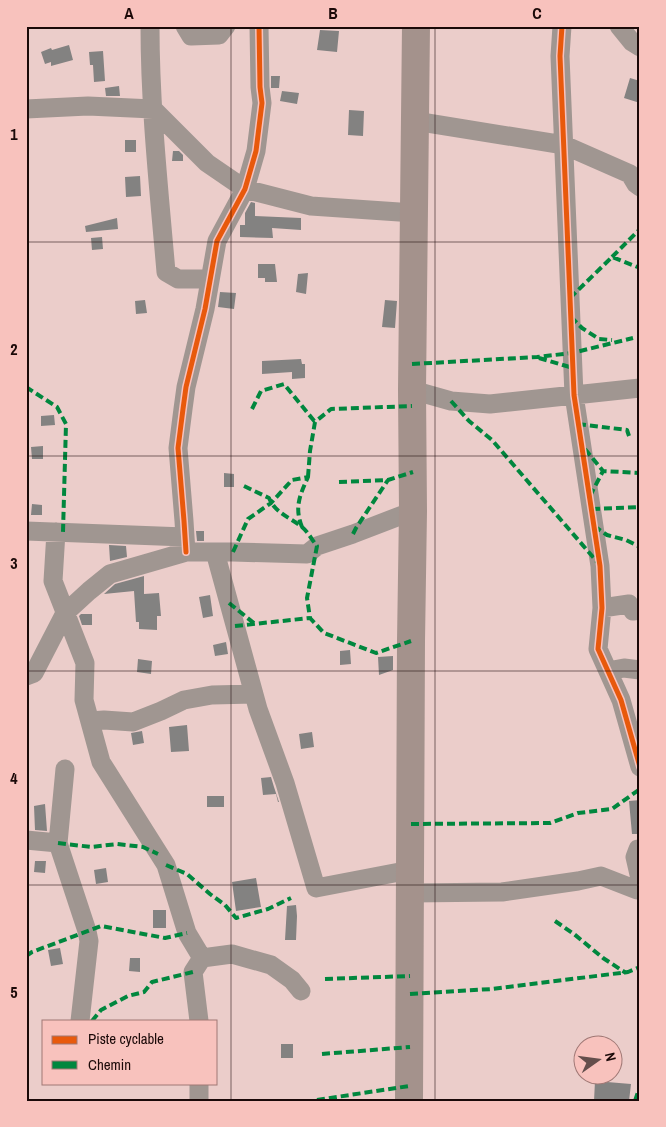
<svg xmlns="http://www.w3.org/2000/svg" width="666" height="1127" font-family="'Archivo Narrow',sans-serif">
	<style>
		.building { fill: #838281 }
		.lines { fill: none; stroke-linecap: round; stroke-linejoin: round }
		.minor { stroke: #a09691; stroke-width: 19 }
		.highway { stroke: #a4928c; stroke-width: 28 }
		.quiet { stroke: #00873e; stroke-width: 4; stroke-dasharray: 8 4; stroke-linecap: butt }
		.cycleway-casing { stroke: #f8c2bd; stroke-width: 8 }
		.cycleway { stroke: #e8590c; stroke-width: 5 }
		.grid { fill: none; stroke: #1b0908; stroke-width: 1; stroke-opacity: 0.55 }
		.neatline { fill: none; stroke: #1b0908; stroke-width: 2 }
		.grid-label { font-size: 16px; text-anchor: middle; font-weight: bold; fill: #1b0908 }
	</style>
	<rect width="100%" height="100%" fill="#ebcdca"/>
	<path class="building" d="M320 30 339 31 337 52 317 50Z
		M69 45 73 60 51 66V62L45 64 41 52 51 48 52 50Z
		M103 51 105 81 94 82 93 65H90L89 52Z
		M271 76H280L279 88H271Z
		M630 78 640 81V103L624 98Z
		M119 86 120 96H106L105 88Z
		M282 91 299 93 297 104 280 101Z
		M349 110 364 111 363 136 348 135Z
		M125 140H136V152H125Z
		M173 151H179L183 155V161H172Z
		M140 176 141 196 126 197 125 177Z
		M251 202 255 203V216L301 218V230L272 228 273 238 240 237V225H245V213Z
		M117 218 118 229 86 232 85 226Z
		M102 237 103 249 92 250 91 238Z
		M258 264H275L277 282H265V278H258Z
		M308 273 306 294 296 292 298 274Z
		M220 292 236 293 234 309 218 307Z
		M145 300 147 313 136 314 135 301Z
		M385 300 397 301 395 328 382 327Z
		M301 359 302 364H305V378L292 379V372L262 374V361Z
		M54 415 55 425 41 426V416Z
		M43 446V459H32L31 447Z
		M224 473 234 474V487H224Z
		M32 504 42 505V515H31Z
		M196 531H204V541H197Z
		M109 545 126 546 127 557 110 561Z
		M144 576V594L159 593 161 616H157V630L139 629V622H136L134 591 104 594 115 584Z
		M210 595 213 616 203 618 199 597Z
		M81 614H92V625H82L79 616Z
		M226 642 228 654 215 656 213 645Z
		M350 650 351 664 340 665V651Z
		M393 656V670L379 675 378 657Z
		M138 659 152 661 151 674 137 672Z
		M187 725 189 751 171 752 169 727Z
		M142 731 144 743 133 745 131 733Z
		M312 732 314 747 301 749 299 734Z
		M271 777 274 787 279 802H278L276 794 263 795 261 778Z
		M207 796H224V807H207Z
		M640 800V834H632L629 801Z
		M45 804 47 831 35 830 34 806Z
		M35 861H46L45 873 34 872Z
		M106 868 108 882 96 884 94 870Z
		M256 878 261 907 236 911 232 882Z
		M296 905 297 916 296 940H285L287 906Z
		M153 910H166V928H153Z
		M60 948 63 964 51 966 48 950Z
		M130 958H140V972L129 971Z
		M281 1044H293V1058H281Z
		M595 1081 631 1084 629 1101H594Z"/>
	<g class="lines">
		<path class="minor" d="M150 26C150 108 159 190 166 272L178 279H210
			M185 26 191 36 219 35 226 26
			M562 26 560 56 574 395 600 566 602 608 598 649 621 700 640 767
			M619 26 632 42 640 47
			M26 109 88 106 153 109 207 163 245 189 311 206 414 213
			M415 121 564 145 630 174 636 184 640 187
			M412 390 451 401 490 404 640 388
			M26 531 185 537
			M56 532 53 581 85 663 84 700 101 762 166 865 187 933 202 958 193 972 199 1021
			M186 552 184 521 178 448 183 409 186 387 205 309 217 241 245 189 256 151 262 103 260 87 259 26
			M215 552 258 709 285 783 316 888 410 870
			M602 608 629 604 633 611 640 610
			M608 671 624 668 640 670
			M26 676 34 673 65 613 89 591 110 574 186 552H233L307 554 317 546 353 534 413 511
			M90 721 104 720 133 722 161 711 184 700 212 695 254 694
			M65 769 58 843 87 931 89 941 80 1021
			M26 840 58 843
			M640 849H638L635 857 640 879
			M410 893 502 892 578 881 601 876 637 890 640 888
			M202 958 232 954 271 965 292 980 301 991
			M199 1101V1083"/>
		<path class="highway" d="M409 1101 411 641 413 511 412 390 416 26"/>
		<path class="quiet" d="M612 257 640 229
			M570 298 612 257 640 268
			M571 317 582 328 599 339 612 340
			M539 358 573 368
			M412 364 537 357 572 353 633 338
			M26 387 57 407 66 424 63 532
			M451 401 469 421 492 440 599 564
			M252 409 261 391 284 384 315 422
			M578 424 627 430 629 436
			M585 449 603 471 640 473
			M308 477 310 451 315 422 331 409 412 406
			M339 482 388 480 413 472
			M244 486 269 498C276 514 290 517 302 527 308 532 312 540 317 546L307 598 310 618 324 633 376 653 411 641
			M590 496 603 471
			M592 509 640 507
			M594 526 607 535 626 540 640 547
			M353 534 356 528 388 480
			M233 552 248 519 271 503 292 480 308 477C300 495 294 507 302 527
			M229 603 255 624
			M235 626 310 618
			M411 824 550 823 578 813 612 809 640 789
			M58 843 91 847 117 844 143 847 158 854
			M166 865 187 874 210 894 225 905 236 918 268 909 291 898
			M555 921 574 934 603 958 626 973
			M26 956 32 952 101 926 165 938 187 933
			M325 979 410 976
			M410 994 492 989 628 972 640 967
			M92 1021 101 1010 128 996 144 992 152 982 193 972
			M322 1054 410 1047
			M317 1100 409 1086
			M635 1101 640 1086"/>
		<g class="cycleway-casing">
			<path id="cycleway" d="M562 26 560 56 574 395 600 566 602 608 598 649 621 700 640 767
				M186 552 184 521 178 448 183 409 186 387 205 309 217 241 245 189 256 151 262 103 260 87 259 26"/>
		</g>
		<use href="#cycleway" class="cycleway"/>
	</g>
	<path class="grid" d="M231 26V1101M435 26V1101M26 242H640M26 456H640M26 671H640M26 885H640"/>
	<rect width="666" height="1127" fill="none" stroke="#f8c2bd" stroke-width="55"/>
	<rect x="42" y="1020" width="175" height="65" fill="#f8c2bd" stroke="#a07875"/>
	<rect x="52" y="1036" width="25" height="8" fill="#e8590c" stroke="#a07875"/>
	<text x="88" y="1044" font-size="15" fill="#1b0908">Piste cyclable</text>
	<rect x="52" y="1061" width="25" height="8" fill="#00873e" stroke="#a07875"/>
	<text x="88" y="1070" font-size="15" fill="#1b0908">Chemin</text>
	<g transform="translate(598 1060) rotate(76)"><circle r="24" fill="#f8c2bd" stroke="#a07875"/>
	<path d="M0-4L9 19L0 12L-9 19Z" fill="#644e4c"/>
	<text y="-8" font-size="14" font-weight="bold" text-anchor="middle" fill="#1b0908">N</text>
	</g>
	<rect x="28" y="28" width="610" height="1072" class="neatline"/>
	<g class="grid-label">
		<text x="129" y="19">A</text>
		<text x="333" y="19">B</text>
		<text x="537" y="19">C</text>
		<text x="14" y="140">1</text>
		<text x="14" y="355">2</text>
		<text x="14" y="569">3</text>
		<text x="14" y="784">4</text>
		<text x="14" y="998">5</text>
	</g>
</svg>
